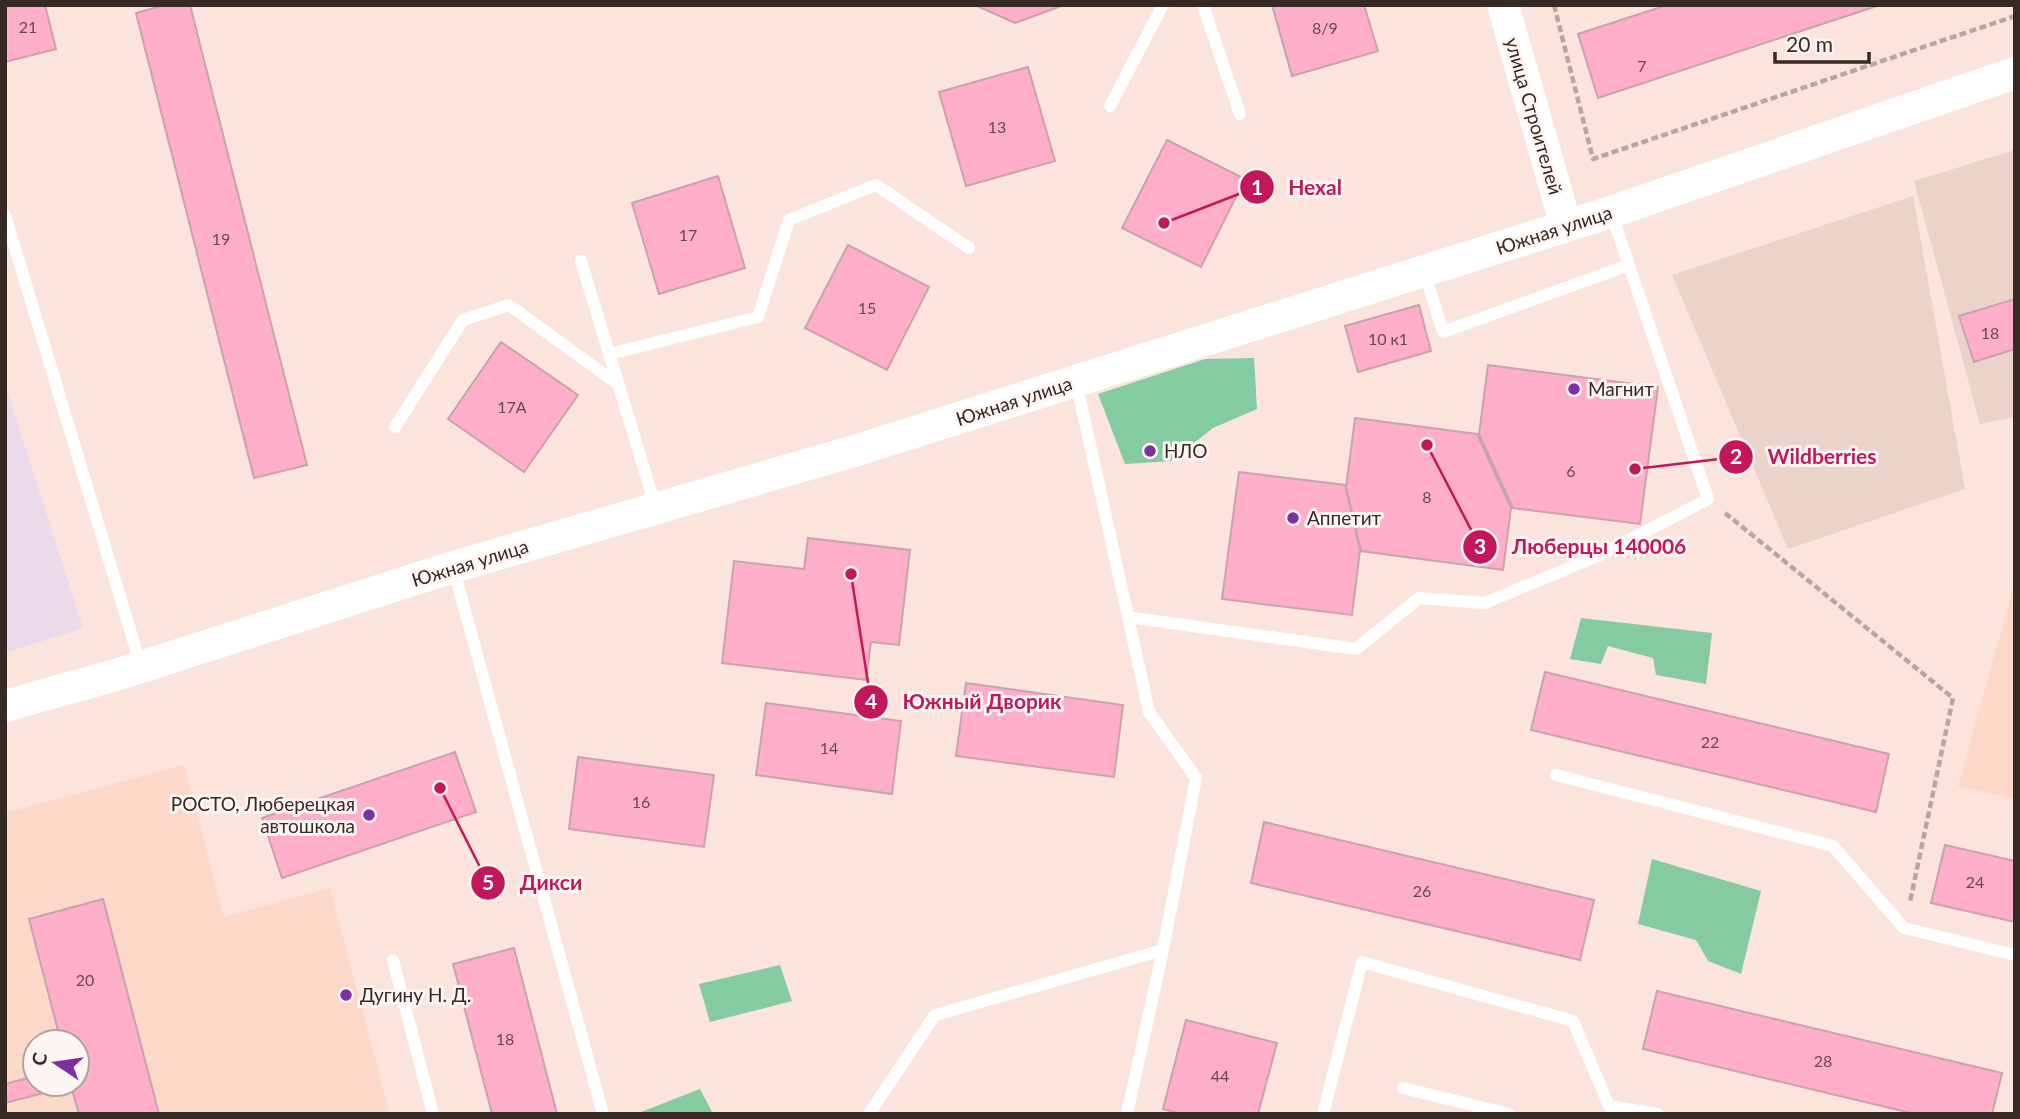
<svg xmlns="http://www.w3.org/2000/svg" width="2020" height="1119" font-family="Lato,sans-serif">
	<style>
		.built { fill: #fcd8c9; fill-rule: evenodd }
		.industrial { fill: #ebd3ca }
		.medical { fill: #eadaec }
		.green { fill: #85cba1 }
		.building { fill: #feaec8; stroke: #c8a3ae; stroke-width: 2 }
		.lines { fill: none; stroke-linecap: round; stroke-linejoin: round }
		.path { stroke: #baa69e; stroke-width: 4.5; stroke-dasharray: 7 3.5; stroke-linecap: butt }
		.service { stroke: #fff; stroke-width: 12 }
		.tertiary { stroke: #fff; stroke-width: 32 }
		.poi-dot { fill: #7d30a1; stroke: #fdf5f2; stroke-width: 2.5 }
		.labels { text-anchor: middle; stroke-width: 6; stroke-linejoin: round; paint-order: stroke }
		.number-label { font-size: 16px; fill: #694a4c }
		.street-label { font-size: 19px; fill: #372923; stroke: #fdf5f2 }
		.poi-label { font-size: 19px; fill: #372923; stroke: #fdf5f2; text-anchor: start }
		.leader { fill: none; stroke: #c2185b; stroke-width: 2.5 }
		.callout-dot { fill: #c2185b; stroke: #fdf5f2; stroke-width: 2.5 }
		.mark-label { font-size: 21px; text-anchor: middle; font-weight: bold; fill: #fff }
		.callout-label { font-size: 21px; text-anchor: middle; font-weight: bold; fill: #c2185b; stroke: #fdf5f2; stroke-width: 6; stroke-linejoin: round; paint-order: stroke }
	</style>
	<rect width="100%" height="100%" fill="#fbe4db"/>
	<path class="built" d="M2015 581V799L1958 786Z
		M184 765 224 917 330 888 390 1114H5V813ZM35 1042H77V1084H35Z"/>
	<path class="industrial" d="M2015 150V417L1980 424 1914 181Z
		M1913 196 1965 489 1788 549 1672 275Z"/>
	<path class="medical" d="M5 384 83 628 5 653Z"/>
	<path class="green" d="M1254 358 1257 409 1213 428 1171 461 1125 464 1098 394 1205 359Z
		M1581 618 1712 633 1706 684 1656 675 1653 658 1608 646 1601 664 1570 659Z
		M1652 859 1761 891 1741 974 1708 961 1696 940 1638 924Z
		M780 965 792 1001 710 1022 699 984Z
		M700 1089 713 1114H636Z"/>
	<path class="building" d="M5 5H45L56 49 5 62Z
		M165 5H190L307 465 254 478 136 13Z
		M975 5H1064L1015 23Z
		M1272 5H1364L1378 51 1292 76Z
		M1667 5H1880L1598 98 1578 34Z
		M1028 67 1055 161 966 186 939 92Z
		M1167 140 1245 179 1201 267 1122 228Z
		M718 176 745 268 659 294 632 203Z
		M848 245 929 287 887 370 805 328Z
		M2015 299V349L1974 362 1959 316Z
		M1419 305 1431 351 1358 372 1345 326Z
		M501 342 578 395 524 472 448 419Z
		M1488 365 1658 387 1640 524 1513 508 1479 434Z
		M1355 418 1477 434 1511 508 1503 570 1361 551 1346 487Z
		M1239 472 1345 485 1360 550 1352 615 1222 599Z
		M808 538 910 550 899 645 871 642 866 680 722 663 734 561 804 569Z
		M1545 672 1889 754 1876 812 1531 730Z
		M966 683 1123 705 1114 777 956 756Z
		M766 703 901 721 892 794 756 775Z
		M455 752 476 812 282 878 262 818Z
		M578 757 714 775 704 847 569 829Z
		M1264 822 1594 900 1580 960 1251 883Z
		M1945 845 2015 861V922L1931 903Z
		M103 899 159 1114H79L71 1086 5 1103V1084L35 1076V1084H77V1042H61L29 919Z
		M514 948 557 1114H492L453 964Z
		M1657 991 2002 1073 1992 1114H1915L1643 1049Z
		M1186 1020 1277 1043 1258 1114H1181L1163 1109Z"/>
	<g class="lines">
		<path class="path" d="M1554 5 1593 159 2015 16
			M1725 513 1953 698 1910 902"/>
		<path class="service" d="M1203 5 1240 114
			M1110 106 1163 5
			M5 215 141 666
			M581 261 656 508
			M1424 271 1443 332 1629 265
			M609 354 758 317 789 220 876 185 969 248
			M1076 381 1149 712 1196 778 1163 950 1127 1114
			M395 427 463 320 509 305 619 385
			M453 567 603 1114
			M1128 617 1356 649 1419 598 1485 603 1602 554 1708 499 1611 212
			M1556 775 1833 846 1904 928 2015 955
			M393 960 433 1114
			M1403 1088 1509 1114
			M869 1114 935 1015 1163 950
			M1323 1114 1362 962 1573 1021 1609 1106 1658 1114"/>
		<path class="tertiary" d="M1503 5 1566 226
			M5 706 119 674 453 567 851 452 1611 212 2015 73"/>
	</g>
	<g class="poi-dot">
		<circle cx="1574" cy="389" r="7"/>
		<circle cx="1150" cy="451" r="7"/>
		<circle cx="1293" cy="518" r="7"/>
		<circle cx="369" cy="815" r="7"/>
		<circle cx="346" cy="995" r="7"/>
	</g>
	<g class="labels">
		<g class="number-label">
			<text x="28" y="33">21</text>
			<text x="1325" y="34">8/9</text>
			<text x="1642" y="72">7</text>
			<text x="997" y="133">13</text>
			<text x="688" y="241">17</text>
			<text x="221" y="245">19</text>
			<text x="867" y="314">15</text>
			<text x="1990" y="339">18</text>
			<text x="1388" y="345">10 к1</text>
			<text x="512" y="413">17А</text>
			<text x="1571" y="477">6</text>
			<text x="1427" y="503">8</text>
			<text x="1710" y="748">22</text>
			<text x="829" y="754">14</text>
			<text x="641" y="808">16</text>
			<text x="1975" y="888">24</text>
			<text x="1422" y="897">26</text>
			<text x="85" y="986">20</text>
			<text x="505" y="1045">18</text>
			<text x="1823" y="1067">28</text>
			<text x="1220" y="1082">44</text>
		</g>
		<g class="street-label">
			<text transform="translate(1534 116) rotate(74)" y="7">улица Строителей</text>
			<text transform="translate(1554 230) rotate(-18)" y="7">Южная улица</text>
			<text transform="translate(1014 401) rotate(-18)" y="7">Южная улица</text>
			<text transform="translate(470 563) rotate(-17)" y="7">Южная улица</text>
		</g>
		<g class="poi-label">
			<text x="1588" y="396">Магнит</text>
			<text x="1164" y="458">НЛО</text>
			<text x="1307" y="525">Аппетит</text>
			<text x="355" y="811" text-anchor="end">РОСТО, Люберецкая<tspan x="355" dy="22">автошкола</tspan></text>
			<text x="360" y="1002">Дугину Н. Д.</text>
		</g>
	</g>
	<path class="leader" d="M1164 223L1257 187M1635 469L1736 457M1427 445L1480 547M851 574L871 702M440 788L488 883"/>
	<g class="callout-dot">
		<circle cx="1164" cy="223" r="7"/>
		<circle cx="1635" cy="469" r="7"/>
		<circle cx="1427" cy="445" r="7"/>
		<circle cx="851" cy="574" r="7"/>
		<circle cx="440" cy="788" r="7"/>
		<circle cx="1257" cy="187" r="18"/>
		<circle cx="1736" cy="457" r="18"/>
		<circle cx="1480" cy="547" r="18"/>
		<circle cx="871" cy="702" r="18"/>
		<circle cx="488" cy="883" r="18"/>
	</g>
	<g class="mark-label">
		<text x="1257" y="195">1</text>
		<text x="1736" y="464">2</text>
		<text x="1480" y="554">3</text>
		<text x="871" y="709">4</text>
		<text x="488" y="890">5</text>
	</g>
	<g class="callout-label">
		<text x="1315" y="195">Hexal</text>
		<text x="1822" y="464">Wildberries</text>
		<text x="1599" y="554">Люберцы 140006</text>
		<text x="982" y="709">Южный Дворик</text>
		<text x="551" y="890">Дикси</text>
	</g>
	<rect width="2020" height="1119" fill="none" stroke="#372923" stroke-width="14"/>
	<g transform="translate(56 1063) rotate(283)"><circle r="33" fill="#fdf5f2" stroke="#aea39f" stroke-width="2"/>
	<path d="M0-5L12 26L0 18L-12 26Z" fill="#7d30a1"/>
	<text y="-10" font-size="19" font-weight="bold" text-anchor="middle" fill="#372923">С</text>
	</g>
	<path d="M1775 52v10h94v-10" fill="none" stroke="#372923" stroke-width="3.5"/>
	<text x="1786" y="52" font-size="21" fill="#372923" stroke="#fdf5f2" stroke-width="5" paint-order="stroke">20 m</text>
</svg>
